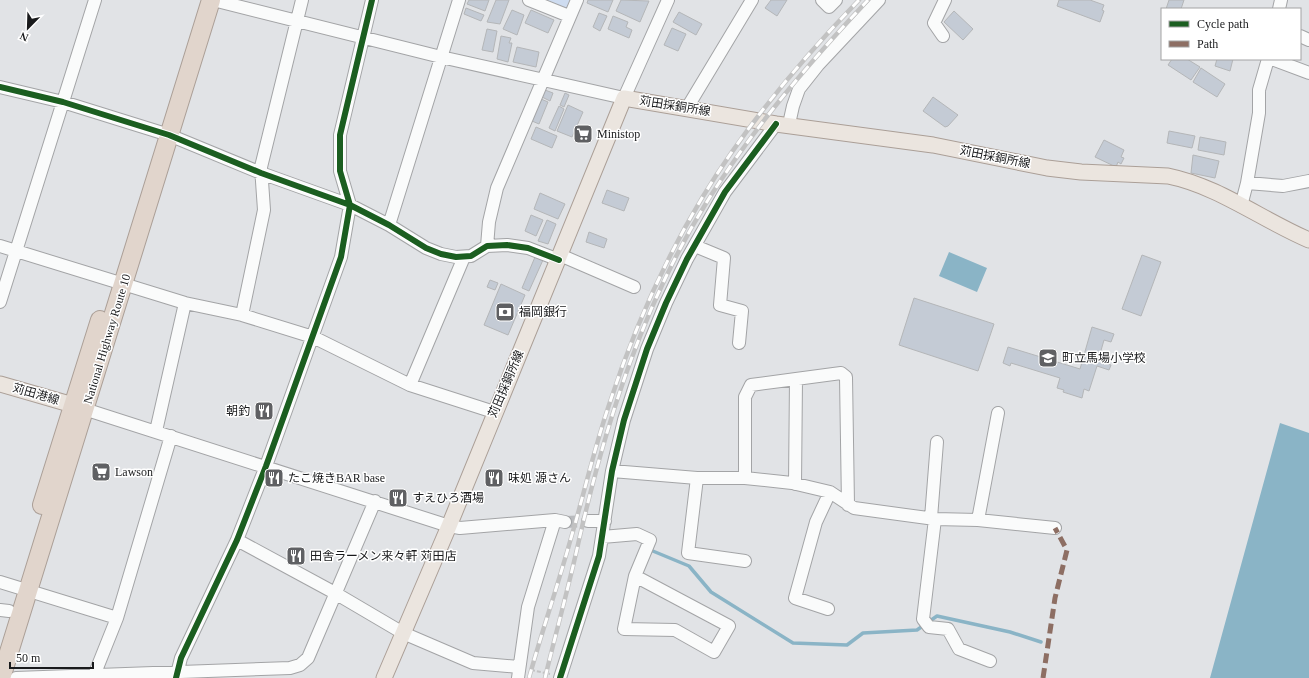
<svg xmlns="http://www.w3.org/2000/svg" width="1309" height="678" font-family="'Times New Roman','Noto Sans JP',serif">
	<style>
		.green { fill: #cedcf0 }
		.water { fill: #8ab4c6 }
		.lines { fill: none; stroke-linecap: round; stroke-linejoin: round }
		.stream { stroke: #8ab4c6; stroke-width: 3.5 }
		.building { fill: #c4cbd5; stroke: #b4b6b8 }
		.minor-tunnel { stroke: #b9bbbe; stroke-width: 12; stroke-dasharray: 12 6; stroke-linecap: butt }
		.minor-casing { stroke: #a3a4a6; stroke-width: 14 }
		.major-casing { stroke: #ab9f97; stroke-width: 17 }
		.highway-casing { stroke: #ab9f97; stroke-width: 20 }
		.path { stroke: #c2c2c3; stroke-width: 2; stroke-dasharray: 4 2; stroke-linecap: butt }
		.minor { stroke: #fafbfb; stroke-width: 12 }
		.major { stroke: #ebe5df; stroke-width: 15 }
		.highway { stroke: #e1d5cc; stroke-width: 18 }
		.rail-casing { stroke: #c2c2c2; stroke-width: 4.5 }
		.rail { stroke: #fff; stroke-width: 3; stroke-dasharray: 9; stroke-linecap: butt }
		.quiet { stroke: #8d6e63; stroke-width: 5; stroke-dasharray: 10 5; stroke-linecap: butt }
		.cycleway-casing { stroke: #fff; stroke-width: 8 }
		.cycleway { stroke: #1b5e20; stroke-width: 6 }
		.labels { text-anchor: middle; stroke-width: 3; stroke-linejoin: round; paint-order: stroke }
		.street-label { font-size: 12px; fill: #191a1c; stroke: #fff }
		.poi-label { font-size: 12px; fill: #191a1c; stroke: #fff; text-anchor: start }
	</style>
	<rect width="100%" height="100%" fill="#e1e3e6"/>
	<path class="green" d="M543 0H570L566 9Z"/>
	<path class="water" d="M949 252 987 268 977 292 939 276Z
		M1280 423 1309 433V678H1210Z"/>
	<g class="lines">
		<path class="stream" d="M648 549 689 566 711 592 793 643 847 645 863 633 917 630 937 616 1010 632 1041 642"/>
	</g>
	<path class="building" d="M469 0H489L485 11 467 4Z
		M496 0H509L500 24 487 22Z
		M588 0H613L608 12 587 3Z
		M621 0 649 1 640 22 616 11Z
		M771 0H787L777 16 765 8Z
		M1059 0H1090L1104 5 1102 10 1104 11 1100 22 1057 6Z
		M1169 0H1184L1181 9H1166Z
		M466 8 484 15 481 21 464 14Z
		M512 10 524 15 517 35 503 29Z
		M531 10 554 20 548 33 525 23Z
		M954 11 973 29 963 40 944 22Z
		M679 12 702 24 696 35 673 22Z
		M599 13 607 16 600 31 593 27Z
		M613 16 628 22 626 27 632 30 629 38 608 29Z
		M672 28 686 34 678 51 664 45Z
		M487 29 497 31 493 52 482 50Z
		M501 36 511 38 509 43H512L508 62 497 59Z
		M517 47 539 52 536 67 513 62Z
		M1172 59H1187L1200 67 1191 80 1168 65Z
		M1217 59H1233L1230 71 1215 66Z
		M1201 68 1225 84 1217 97 1193 82Z
		M545 90 553 93 550 101 542 97Z
		M565 93 569 95 564 107 560 105Z
		M933 97 958 115 948 126 945 127 923 111Z
		M541 99 548 102 539 124 532 121Z
		M568 105 583 112 572 137 557 131Z
		M559 106 564 109 555 131 549 128Z
		M536 127 557 136 552 148 531 139Z
		M1169 131 1195 136 1192 148 1167 143Z
		M1200 137 1226 142 1224 155 1198 150Z
		M1104 140 1124 150 1121 157 1124 158 1121 164 1118 162 1116 167 1095 157Z
		M1193 155 1219 161 1215 178 1191 173Z
		M607 190 629 198 624 211 602 203Z
		M540 193 565 204 558 219 534 209Z
		M531 215 543 220 536 236 525 231Z
		M547 220 556 224 548 244 538 241Z
		M589 232 607 239 604 248 586 242Z
		M1142 255 1161 262 1141 316 1122 309Z
		M535 257 543 260 529 291 522 288Z
		M490 280 498 283 495 290 487 287Z
		M501 284 525 295 508 335 484 325Z
		M914 298 994 324 978 371 899 345Z
		M1092 327 1114 334 1111 342 1104 340 1098 361 1111 365 1109 370 1097 366 1089 391 1084 389 1082 398 1063 392 1064 390 1057 388 1060 378 1011 363 1010 366 1003 363 1008 347 1080 369Z"/>
	<g class="lines">
		<path class="minor-tunnel" d="M565 522 588 521"/>
		<g class="minor-casing">
			<path id="minor" d="M213 0 441 57 624 98 668 0
				M529 0 569 16
				M822 0 829 7 836 0
				M1279 9 1281 0
				M943 36 934 23 945 0
				M1300 36 1309 40
				M1272 59 1309 73
				M0 87 63 102 169 135 261 173 350 205 389 225 426 248 441 254 456 257 471 256 487 246 507 245 528 248 559 260
				M687 108 752 0
				M789 124 793 106 799 89 818 65 879 0
				M1247 183 1283 186 1309 181
				M1241 206 1247 183 1259 113V90L1268 59
				M389 225 459 0
				M0 246 185 303 242 315 313 337 410 385 494 412
				M487 246 489 222 497 188 577 0
				M695 246 724 258 720 305 742 311 739 343
				M560 255 634 287
				M0 302 95 0
				M242 315 264 210 261 167 302 0
				M796 379 841 373 846 377 848 505
				M410 385 464 257
				M78 407 449 526 460 528 555 520 565 522
				M156 431 185 303
				M612 471 697 478H745L792 483 830 492 854 508 935 519 978 520 1055 528
				M697 478 688 553 745 561
				M745 478V397L751 385 796 379 795 484
				M931 518 937 442
				M935 519 923 619 929 627 948 629 959 649 990 661
				M978 520 998 413
				M588 521H605
				M602 537 637 534 650 540 635 576 729 626 714 652 675 630 624 629 635 576
				M237 540 335 593 403 633 473 663 519 667
				M0 582 117 618
				M828 609 795 598 816 522 830 492
				M0 610 9 611
				M16 678 290 668 300 665 308 658 375 501
				M93 678 117 618 171 436
				M176 678 181 658 237 540 266 466 341 257 350 205 340 171V135L372 0
				M518 678 528 607 555 520
				M560 678 599 556 612 471 624 420 647 349 666 303 687 259 725 192 776 124"/>
		</g>
		<g class="major-casing">
			<path id="major" d="M0 384 73 405
				M384 678 449 526 624 98 776 124 933 145 1047 168 1081 172 1168 176C1218 186 1262 220 1309 240"/>
		</g>
		<g class="highway-casing">
			<path id="highway" d="M42 505 100 320
				M1 678 211 0"/>
		</g>
		<path class="path" d="M531 670 550 674"/>
		<use href="#minor" class="minor"/>
		<use href="#major" class="major"/>
		<use href="#highway" class="highway"/>
		<g class="rail-casing">
			<path id="rail" d="M529 678C542 631 558 585 571 538 584 494 594 449 609 405 632 334 663 263 702 198 746 125 800 61 859 0
				M545 678C556 632 569 586 579 540 606 422 643 304 708 200 754 127 809 63 868 0"/>
		</g>
		<use href="#rail" class="rail"/>
		<path class="quiet" d="M1043 678 1055 598 1067 550 1055 528"/>
		<g class="cycleway-casing">
			<path id="cycleway" d="M0 87 63 102 169 135 261 173 350 205 389 225 426 248 441 254 456 257 471 256 487 246 507 245 528 248 559 260
				M176 678 181 658 237 540 266 466 341 257 350 205 340 171V135L372 0
				M560 678 599 556 612 471 624 420 647 349 666 303 687 259 725 192 776 124"/>
		</g>
		<use href="#cycleway" class="cycleway"/>
	</g>
	<defs>
		<g id="supermarket-square" transform="scale(1)"><rect x="-9" y="-9" width="18" height="18" rx="4" fill="#5f6063" stroke="#fff"/><path d="M-6-5.5h2.5l.6 2H6L4.5 2H-2.5L-4.4-4H-6ZM-1.5 3.2a1.3 1.3 0 1 0 .1 0ZM3 3.2a1.3 1.3 0 1 0 .1 0Z" fill="#fff"/></g>
		<g id="bank-square" transform="scale(1)"><rect x="-9" y="-9" width="18" height="18" rx="4" fill="#5f6063" stroke="#fff"/><path d="M-6-4H6V4H-6ZM0-2.3a2.3 2.3 0 1 0 0 4.6a2.3 2.3 0 1 0 0-4.6Z" fill="#fff"/></g>
		<g id="school-square" transform="scale(1)"><rect x="-9" y="-9" width="18" height="18" rx="4" fill="#5f6063" stroke="#fff"/><path d="M0-5L7-2L0 1L-7-2ZM-4 1L0 2.5L4 1V4Q0 6-4 4Z" fill="#fff"/></g>
		<g id="restaurant-square" transform="scale(1)"><rect x="-9" y="-9" width="18" height="18" rx="4" fill="#5f6063" stroke="#fff"/><path d="M-5-6h1v4h1v-4h1v4h1v-4h1v5L-1.5 .5V6h-2V.5L-5-1ZM5-6V6H3V1.5H1.5Q1.5-4 5-6Z" fill="#fff"/></g>
	</defs>
	<g fill-rule="evenodd">
		<use href="#supermarket-square" x="583" y="134"/>
		<use href="#bank-square" x="505" y="312"/>
		<use href="#school-square" x="1048" y="358"/>
		<use href="#restaurant-square" x="264" y="411"/>
		<use href="#supermarket-square" x="101" y="472"/>
		<use href="#restaurant-square" x="274" y="478"/>
		<use href="#restaurant-square" x="494" y="478"/>
		<use href="#restaurant-square" x="398" y="498"/>
		<use href="#restaurant-square" x="296" y="556"/>
	</g>
	<g class="labels">
		<g class="street-label">
			<text transform="translate(675 106) rotate(9)" y="4">苅田採銅所線</text>
			<text transform="translate(995 157) rotate(11)" y="4">苅田採銅所線</text>
			<text transform="translate(107 339) rotate(-73)" y="4">National Highway Route 10</text>
			<text transform="translate(506 384) rotate(-67)" y="4">苅田採銅所線</text>
			<text transform="translate(36 394) rotate(16)" y="4">苅田港線</text>
		</g>
		<g class="poi-label">
			<text x="597" y="138">Ministop</text>
			<text x="519" y="316">福岡銀行</text>
			<text x="1062" y="362">町立馬場小学校</text>
			<text x="250" y="415" text-anchor="end">朝釣</text>
			<text x="115" y="476">Lawson</text>
			<text x="288" y="482">たこ焼きBAR base</text>
			<text x="508" y="482">味処 源さん</text>
			<text x="412" y="502">すえひろ酒場</text>
			<text x="310" y="560">田舎ラーメン来々軒 苅田店</text>
		</g>
	</g>
	<rect x="1161" y="8" width="140" height="52" fill="#ffffff" stroke="#a3a3a4"/>
	<rect x="1169" y="21" width="20" height="6" fill="#1b5e20" stroke="#a3a3a4"/>
	<text x="1197" y="28" font-size="12" fill="#191a1c">Cycle path</text>
	<rect x="1169" y="41" width="20" height="6" fill="#8d6e63" stroke="#a3a3a4"/>
	<text x="1197" y="48" font-size="12" fill="#191a1c">Path</text>
	<g transform="translate(28 28) rotate(203)" stroke="#ffffff" stroke-width="3" paint-order="stroke">
	<path d="M0-3L7 15L0 10L-7 15Z" fill="#191a1c"/>
	<text y="-6" font-size="11" font-weight="bold" text-anchor="middle" fill="#191a1c">N</text>
	</g>
	<path d="M10 662v6h83v-6" fill="none" stroke="#191a1c" stroke-width="2"/>
	<text x="16" y="662" font-size="12" fill="#191a1c" stroke="#ffffff" stroke-width="3" paint-order="stroke">50 m</text>
</svg>
